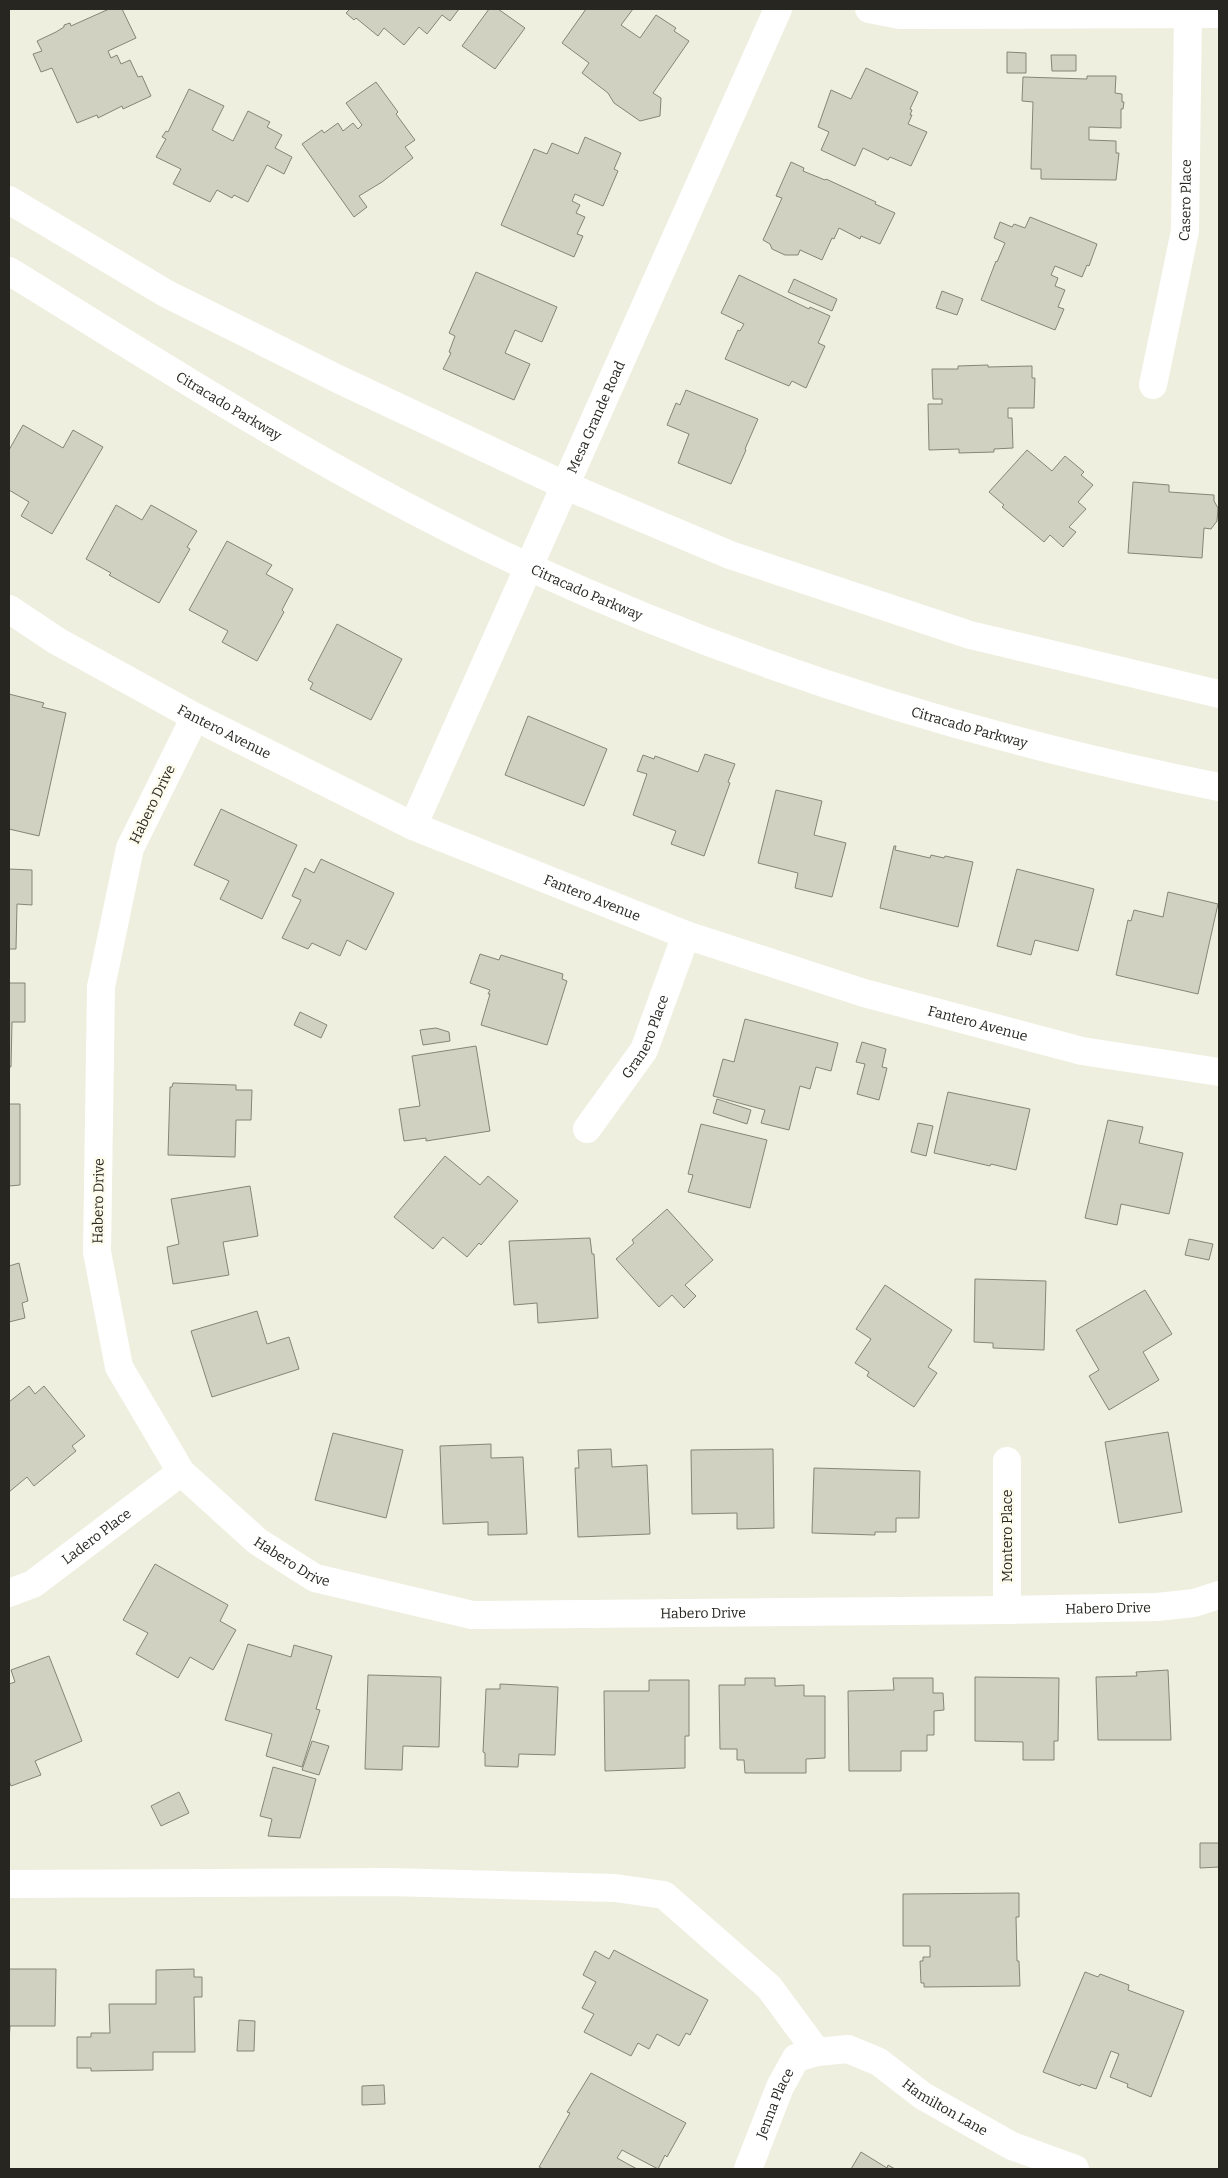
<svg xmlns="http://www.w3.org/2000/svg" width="1228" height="2178" font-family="Bitter,serif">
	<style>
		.building { fill: #d1d1c1; stroke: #868677 }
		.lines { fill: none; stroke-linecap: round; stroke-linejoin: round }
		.street { stroke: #fff; stroke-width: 28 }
		.secondary { stroke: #fff; stroke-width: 28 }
		.labels { text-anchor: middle; stroke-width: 5; stroke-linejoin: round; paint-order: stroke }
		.street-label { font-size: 14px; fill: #272621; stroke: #fdfcec }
	</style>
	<rect width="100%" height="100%" fill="#efefdf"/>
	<path class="building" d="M109 9H122L136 38 108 51 111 58 117 55 121 64 130 60 138 77 142 76 151 96 123 109 122 106 98 118 97 115 77 123 52 68 41 72 33 54 42 51 37 41 56 32 64 27V25L70 23 71 26Z
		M350 9H459L450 21 442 15 427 34 419 27 404 45 384 28 378 36 356 18 354 20 346 13Z
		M489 9H498L525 28 495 69 462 46Z
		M586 9H633L621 25 640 38 656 15 676 28 674 31 689 41 653 93 661 98 660 116 640 121 614 103 608 93 582 73 589 63 562 43Z
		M1007 52 1026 53V73H1007Z
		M1051 55H1076V71H1052Z
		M866 68 918 92 910 109 912 110 910 115H912L908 124 927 132 911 166 890 157 888 160 863 148 855 166 821 150 829 132 818 127 831 90 851 99Z
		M1087 76H1116L1115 93 1122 94V102H1124L1123 109H1121V128L1089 127V140L1116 141V153H1119L1116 180 1041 179V169H1031L1033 102 1022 101 1023 77 1087 79Z
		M376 82 398 112 396 114 415 140 405 147 413 158 382 182 359 196 367 207 354 217 302 144 322 130 324 133 338 123 343 131 353 123 358 129 362 125 346 103Z
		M189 89 224 106 212 130 233 141 248 111 270 122 267 127 282 135 275 148 292 157 284 174 267 165 248 202 234 195 232 198 217 190 210 202 173 184 181 169 156 157 166 139 162 137 166 131 168 132Z
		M585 137 621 153 614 169 618 171 603 206 575 194 572 201 580 205 576 213 585 217 577 234 583 236 574 257 501 225 534 149 547 154 552 143 578 154Z
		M791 162 804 168 803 171 825 180 826 179 876 202 875 204 895 213 880 244 861 236 860 239 839 228 834 239 832 238 822 260 800 250 798 255H785L772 249 770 244 763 240 782 198 776 196Z
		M1030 217 1097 244 1089 266 1087 265 1082 277 1055 266 1051 275 1058 278 1055 286 1065 290 1058 307 1064 309 1055 330 981 300 996 261 997 262 1005 243 994 238 1000 222 1012 227 1014 224 1025 228Z
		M476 272 557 307 542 342 515 330 505 353 530 364 514 400 443 369 451 353 449 352 455 336 449 333Z
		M739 275 809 309 810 307 830 316 818 343 825 346 806 388 792 381 789 386 725 359 738 330 740 331 744 324 721 313Z
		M794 279 837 299 832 311 788 292Z
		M942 291 963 299 957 315 936 308Z
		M988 365V367L1032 366V378H1035L1034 408H1008V418H1012L1013 448 994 449V452L959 453V449L929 450 928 404H942V399H933L932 369H958V366Z
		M686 390 758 419 745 449 746 450 731 484 678 463 689 434 667 425 676 403 680 405Z
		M23 425 63 448 73 430 103 447 52 534 21 516 29 502 9 490V450Z
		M1027 450 1052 471 1065 456 1084 472 1081 475 1093 485 1078 502 1086 509 1069 527 1076 532 1063 547 1050 535 1044 542 1002 507 1004 505 989 492Z
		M1133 482 1169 485V492L1214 495V501L1218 508 1217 521 1211 529 1204 528 1202 558 1128 553Z
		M116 505 142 520 151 505 197 531 187 547 190 549 159 603 109 575 111 573 86 559Z
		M227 541 272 565 266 574 293 589 282 610 284 612 257 661 222 642 228 631 189 610Z
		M337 624 402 659 371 720 310 689 313 683 308 680Z
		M9 694 44 703 42 707 66 713 39 836 9 829Z
		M528 716 607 749 584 806 505 775Z
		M705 754 735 764 728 782 730 783 704 856 671 844 676 831 633 815 647 774 637 771 643 755 654 759 655 756 698 772Z
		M776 790 822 801 814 835 846 843 832 897 795 888 798 873 758 863Z
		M221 809 297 845 262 919 220 899 229 881 194 865Z
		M894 846H896L895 850 930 858 931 855 944 858 945 856 973 862 958 927 880 908Z
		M321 859 394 893 366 950 347 940 340 956 312 943 308 949 282 938 301 900 292 896 305 868 314 873Z
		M9 869 32 870V905L17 904 16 949H9Z
		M1017 869 1094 889 1078 951 1035 940 1031 955 997 946Z
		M1168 892 1218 904 1198 994 1116 975 1128 920 1131 921 1134 910 1163 917Z
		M480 954 499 960 501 955 563 974 562 979 567 981 547 1045 481 1025 490 994H488L490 990 470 983Z
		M9 983H25V1022H12L11 1067H9Z
		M300 1012 327 1025 321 1038 294 1025Z
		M745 1019 838 1043 831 1071 816 1067 810 1089 800 1086 789 1130 761 1123 765 1110 713 1096 723 1059 734 1062Z
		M436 1028 449 1032 450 1041 423 1045 420 1030Z
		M862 1042 886 1049 882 1067 887 1068 879 1100 857 1094 865 1064 856 1062Z
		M476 1046 490 1131 426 1141V1138L404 1141 399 1109 420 1106 412 1056Z
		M173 1083 236 1085V1090H252L251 1120H236L235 1157 168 1155 170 1087H172Z
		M948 1092 1030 1109 1016 1170 991 1164 990 1166 934 1153Z
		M717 1099 751 1110 747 1124 713 1113Z
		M9 1104H20V1185L9 1186Z
		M1108 1120 1143 1127 1139 1143 1183 1153 1169 1214 1121 1204 1117 1225 1085 1218Z
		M918 1123 933 1126 926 1156 911 1152Z
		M701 1124 767 1140 750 1208 688 1192 693 1175 688 1174Z
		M445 1156 480 1185 488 1176 518 1201 481 1245 479 1243 467 1257 443 1237 433 1249 394 1217Z
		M250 1186 258 1236 223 1242 229 1275 173 1284 167 1247 179 1244 171 1199Z
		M667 1209 713 1260 685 1285 696 1296 684 1308 672 1295 659 1307 616 1259 634 1243 632 1240Z
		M590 1238 592 1254H594L598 1318 538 1323 537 1303 514 1305 509 1241Z
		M1189 1239 1213 1244 1209 1260 1185 1255Z
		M19 1263 28 1301 22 1303 25 1318 9 1322V1266Z
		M975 1279 1046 1281 1044 1350 993 1348V1343L974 1342Z
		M885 1285 952 1330 928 1367 937 1373 914 1407 867 1376 869 1372 855 1363 871 1339 856 1329Z
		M1145 1290 1172 1334 1143 1352 1159 1380 1109 1410 1089 1376 1099 1370 1076 1330Z
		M257 1311 267 1344 289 1337 299 1369 212 1397 191 1331Z
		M29 1386 35 1394 44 1386 85 1436 72 1446 76 1451 34 1486 27 1477 9 1492V1402Z
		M1168 1432 1182 1512 1119 1523 1105 1442Z
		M333 1433 403 1450 386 1518 315 1500Z
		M491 1444V1458L523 1457 527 1534 488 1535V1522L443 1524 440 1446Z
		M611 1449 612 1467 647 1465 650 1534 578 1537 575 1468H579L578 1450Z
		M773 1449 774 1528 737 1529V1513L692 1514 691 1450Z
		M814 1468 920 1471 919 1518H896V1532H875V1535L812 1533Z
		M155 1564 228 1605 220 1621 236 1630 213 1670 190 1657 178 1678 136 1654 148 1633 123 1620Z
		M248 1644 291 1657 294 1645 332 1656 316 1709 320 1710 302 1767 266 1756 272 1734 225 1720Z
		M49 1656 82 1741 35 1761 41 1775 11 1786 9 1781V1684L15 1682 11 1670Z
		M1168 1670 1171 1740H1098L1096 1677 1137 1676 1136 1672Z
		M368 1675 441 1677 439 1747 403 1746 402 1770 365 1769Z
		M975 1677 1059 1678 1058 1741H1054V1760H1023V1742L975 1741Z
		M745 1678H775V1686L804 1685V1696H825V1758L806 1759V1773H745L744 1760H737V1749H720L719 1685H745Z
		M893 1678H933V1693H943L944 1710 934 1711V1735H927V1751H901V1771H849L848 1691 894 1690Z
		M649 1680H689V1736H685V1768L605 1771 604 1691H649Z
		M500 1684 558 1687 555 1755 519 1754 518 1767 485 1766V1753L483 1752 486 1689H500Z
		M312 1741 329 1746 319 1775 302 1770Z
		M273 1767 316 1779 300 1838 268 1836 272 1819 260 1816Z
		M179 1792 189 1813 161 1826 151 1806Z
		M1200 1843H1219V1867L1200 1868Z
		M1019 1893V1917H1016L1017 1961H1019L1020 1986 924 1987V1983H921L920 1961H923V1957H930V1946H903V1894Z
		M614 1950 708 2000 690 2035 686 2033 679 2046 657 2034 649 2049 638 2043 631 2056 584 2032 594 2014 582 2008 596 1982 583 1975 595 1951 609 1959Z
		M9 1969H56L55 2026H10L9 2042Z
		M194 1969V1977H202V1997H194L195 2052H153V2070L91 2071V2068H77V2037H91V2033H110L109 2004H156V1970Z
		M1085 1972 1098 1977 1100 1974 1129 1985 1128 1990 1184 2011 1151 2097 1127 2087 1128 2084 1110 2077 1119 2054 1111 2051 1096 2089 1081 2084 1080 2086 1043 2072Z
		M239 2020 255 2021 254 2051H237Z
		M591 2073 686 2123 667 2157 665 2155 658 2169 622 2150 617 2158 637 2169H543L539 2167 570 2113 567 2112Z
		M384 2085 385 2104 362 2105V2086Z
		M861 2152 887 2168 888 2165 895 2169H851Z"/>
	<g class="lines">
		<g class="street">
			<path d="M869 9 900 15 1219 14"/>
			<path id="s1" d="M1153 385 1185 231 1188 14"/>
			<path id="s2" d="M9 609 57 641 195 717 413 826 686 935 864 993 1082 1051 1219 1072"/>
			<path id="s3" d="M195 717 130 848 101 987 97 1252 119 1367 181 1472 257 1541 315 1578 472 1615 1007 1610 1157 1607 1194 1603 1219 1595"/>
			<path id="s4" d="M413 826 778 9"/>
			<path id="s5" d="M587 1129 644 1050 686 935"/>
			<path d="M1007 1461V1610"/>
			<path id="s6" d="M9 1593 33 1584 181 1472"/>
			<path d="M9 1884 389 1882 615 1888 664 1895 769 1987 817 2052"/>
			<path id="s7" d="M748 2169 780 2087 796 2058 817 2052 848 2049 879 2062 923 2096 1012 2146 1075 2169"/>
		</g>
		<g class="secondary">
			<path d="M9 200 167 294 338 379 564 485 730 555 970 635 1219 694"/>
			<path id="s8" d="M9 271C179 376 347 484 529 567 749 668 982 740 1219 787"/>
		</g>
	</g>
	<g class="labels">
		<g class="street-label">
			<text dy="5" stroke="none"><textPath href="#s1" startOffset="188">Casero Place</textPath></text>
			<text dy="5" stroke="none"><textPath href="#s8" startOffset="258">Citracado Parkway</textPath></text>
			<text dy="5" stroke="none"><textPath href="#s4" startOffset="448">Mesa Grande Road</textPath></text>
			<text dy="5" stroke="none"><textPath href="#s8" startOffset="662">Citracado Parkway</textPath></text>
			<text dy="5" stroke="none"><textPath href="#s8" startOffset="1068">Citracado Parkway</textPath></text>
			<text dy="5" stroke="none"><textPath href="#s2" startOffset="248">Fantero Avenue</textPath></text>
			<text transform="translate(152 804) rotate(-64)" y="5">Habero Drive</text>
			<text dy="5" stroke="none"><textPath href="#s2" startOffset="652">Fantero Avenue</textPath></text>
			<text dy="5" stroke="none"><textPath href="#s2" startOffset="1058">Fantero Avenue</textPath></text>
			<text dy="5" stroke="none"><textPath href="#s5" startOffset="110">Granero Place</textPath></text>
			<text transform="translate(98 1201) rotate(-89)" y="5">Habero Drive</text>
			<text dy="5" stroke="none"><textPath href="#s6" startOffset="105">Ladero Place</textPath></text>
			<text transform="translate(1007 1536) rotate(-90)" y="5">Montero Place</text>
			<text dy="5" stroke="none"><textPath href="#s3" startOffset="936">Habero Drive</textPath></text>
			<text dy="5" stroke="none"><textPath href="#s3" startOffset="1761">Habero Drive</textPath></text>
			<text dy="5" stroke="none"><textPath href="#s3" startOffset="1356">Habero Drive</textPath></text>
			<text dy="5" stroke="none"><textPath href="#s7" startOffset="71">Jenna Place</textPath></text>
			<text dy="5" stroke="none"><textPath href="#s7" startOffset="288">Hamilton Lane</textPath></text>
		</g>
	</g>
	<rect width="1228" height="2178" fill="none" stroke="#272621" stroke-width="20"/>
</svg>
